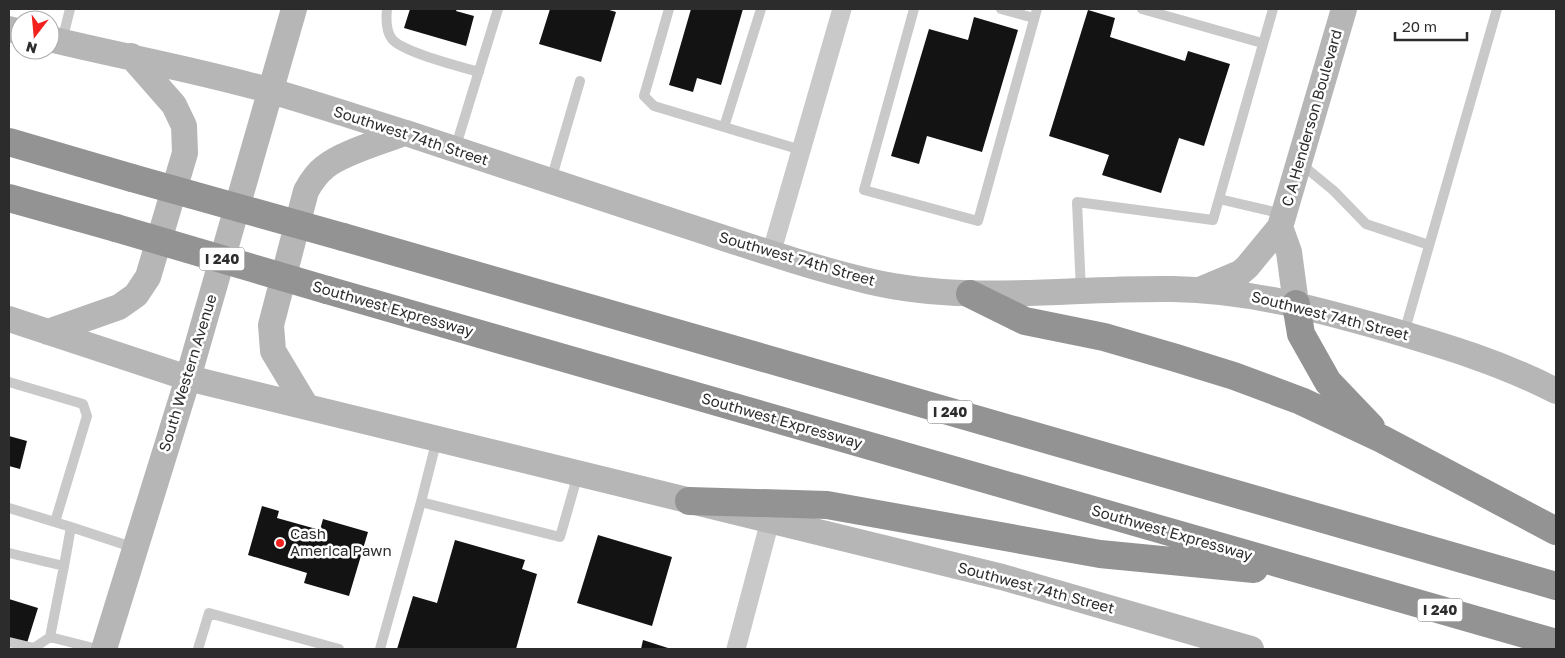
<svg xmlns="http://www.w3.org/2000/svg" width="1565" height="658" font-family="'Golos Text',sans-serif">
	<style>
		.building { fill: #131313 }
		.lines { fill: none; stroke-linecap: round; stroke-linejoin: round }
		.lane { stroke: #c9c9c9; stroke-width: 10 }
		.street { stroke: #c9c9c9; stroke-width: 19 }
		.secondary { stroke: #b6b6b6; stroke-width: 26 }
		.highway { stroke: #939393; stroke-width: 28 }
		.highway-bridge { stroke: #939393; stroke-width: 28 }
		.poi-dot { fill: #f2211e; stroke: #fff; stroke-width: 2 }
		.labels { text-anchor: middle; stroke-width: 5; stroke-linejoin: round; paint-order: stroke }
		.shield { fill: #fff; stroke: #6b6b6b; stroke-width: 1 }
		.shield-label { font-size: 14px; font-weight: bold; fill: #2c2c2c }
		.street-label { font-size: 15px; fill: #2c2c2c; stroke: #fff }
		.poi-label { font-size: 15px; fill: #2c2c2c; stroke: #fff; text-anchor: start }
	</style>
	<rect width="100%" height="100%" fill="#fff"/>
	<path class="building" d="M410 9H457L456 11 474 16 466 46 404 28Z
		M550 9H606L616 12 601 62 539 44Z
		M691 9H743L721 85 697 78 693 92 669 85Z
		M1088 10 1115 18 1110 37 1185 61 1188 51 1230 64 1204 146 1179 138 1161 193 1102 175 1109 155 1049 136Z
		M974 17 1018 30 982 152 927 136 919 164 891 156 929 29 968 40Z
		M9 436 27 441 20 469 9 466Z
		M262 506 279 511 277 518 320 530 323 519 368 532 349 596 304 583 307 573 248 555Z
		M598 535 672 557 652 626 577 603Z
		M455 540 525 560 522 569 537 574 516 649H397L413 596 437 603Z
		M9 599 38 608 27 643 9 638Z
		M643 640 668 648V649H641Z"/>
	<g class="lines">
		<path class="lane" d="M387 9C386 18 386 31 392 39 402 52 461 67 479 72
			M669 9 644 96 654 106 801 150
			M914 9 864 190 978 221 1037 9
			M1001 9 1034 18
			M1142 9 1262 43
			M1273 9 1219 199 1283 214
			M62 41 70 9
			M724 127 761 9
			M455 149 498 9
			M1300 163 1334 191 1366 224 1429 245
			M551 180 580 81
			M1081 291 1077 202 1213 220 1219 199
			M1404 333 1497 9
			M9 382 83 404 87 416 55 522
			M437 439 421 502 560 537 578 474
			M9 508 71 527
			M9 553 64 566 71 527 135 548
			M50 637 97 649
			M9 642 34 648 50 637 64 566
			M198 649 209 613 339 649
			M380 649 421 502"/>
		<path class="street" d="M771 254 842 9
			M736 649 770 521"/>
		<path class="secondary" d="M9 29 20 32
			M50 39C124 57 198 70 271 91 316 104 361 119 406 133 497 163 589 194 681 224 743 244 805 266 868 281 968 305 1071 287 1173 289 1248 290 1316 309 1387 329 1445 346 1502 363 1556 391
			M1280 227 1289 252 1296 304
			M1202 289 1240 273 1247 267 1280 227 1344 9
			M9 319 188 378 1002 577 1251 649
			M48 332 119 307 136 295 148 277 185 153 184 126 174 105 131 56
			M306 406 273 351 271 325 306 191C311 182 317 173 325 167 341 153 384 141 404 133
			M104 649 188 378 294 9"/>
		<path class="highway" d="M9 142 132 178
			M9 198 116 228
			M343 237 1556 586
			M327 290 1556 643
			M970 294 1025 321 1104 337 1176 358 1234 376 1301 401 1382 439 1556 531
			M1296 304 1301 334 1328 382 1371 427
			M689 501 827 505 1100 554 1254 569"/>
		<path class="highway-bridge" d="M132 178 343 237
			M116 228 327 290"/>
	</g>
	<circle class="poi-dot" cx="280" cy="543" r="5"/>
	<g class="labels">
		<g class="shield">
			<rect x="199.5" y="247.5" width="45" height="23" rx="4"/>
			<rect x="927.5" y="400.5" width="45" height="23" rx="4"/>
			<rect x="1417.5" y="598.5" width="45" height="23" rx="4"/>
		</g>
		<g class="shield-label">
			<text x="222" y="264">I 240</text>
			<text x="950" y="417">I 240</text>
			<text x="1440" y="615">I 240</text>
		</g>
		<g class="street-label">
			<text transform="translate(1312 118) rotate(-74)" y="5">C A Henderson Boulevard</text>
			<text transform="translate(411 136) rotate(18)" y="5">Southwest 74th Street</text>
			<text transform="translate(797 259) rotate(16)" y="5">Southwest 74th Street</text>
			<text transform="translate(393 309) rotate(16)" y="5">Southwest Expressway</text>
			<text transform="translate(1330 316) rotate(14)" y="5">Southwest 74th Street</text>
			<text transform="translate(188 373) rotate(-73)" y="5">South Western Avenue</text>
			<text transform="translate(782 421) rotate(16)" y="5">Southwest Expressway</text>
			<text transform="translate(1172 533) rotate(16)" y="5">Southwest Expressway</text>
			<text transform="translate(1036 588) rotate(15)" y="5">Southwest 74th Street</text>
		</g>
		<g class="poi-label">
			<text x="290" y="539">Cash<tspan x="290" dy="17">America Pawn</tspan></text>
		</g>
	</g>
	<rect width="1565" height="658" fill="none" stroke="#2c2c2c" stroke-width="20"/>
	<g transform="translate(35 35) rotate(196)"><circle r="24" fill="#ffffff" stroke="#ababab"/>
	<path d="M0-4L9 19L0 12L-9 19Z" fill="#f2211e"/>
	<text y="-8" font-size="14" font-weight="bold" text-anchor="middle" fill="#2c2c2c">N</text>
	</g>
	<path d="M1395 32v8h72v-8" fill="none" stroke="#2c2c2c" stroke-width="2.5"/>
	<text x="1402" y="32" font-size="15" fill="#2c2c2c" stroke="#ffffff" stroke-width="4" paint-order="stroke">20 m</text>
</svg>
